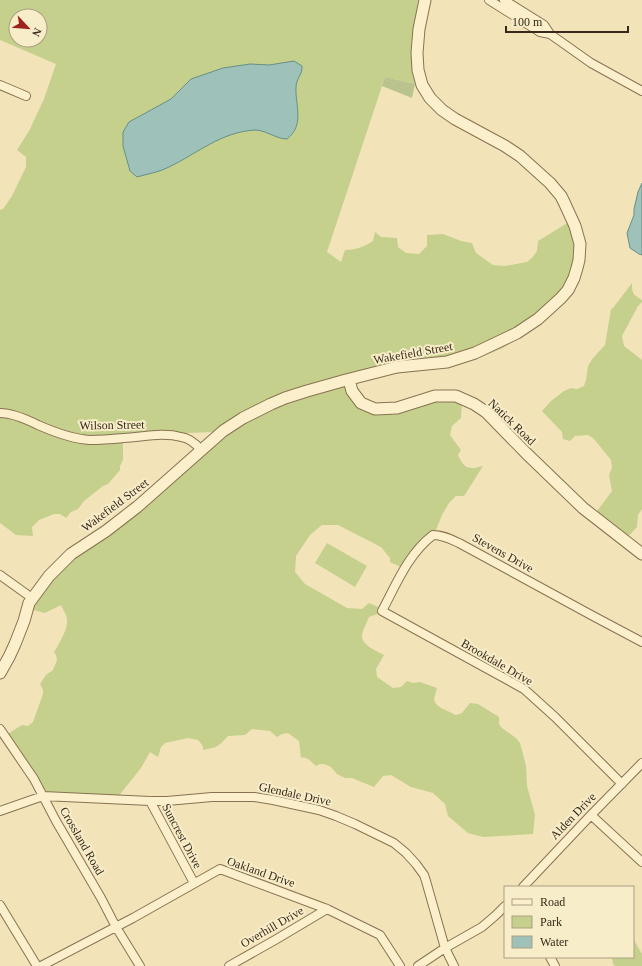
<svg xmlns="http://www.w3.org/2000/svg" width="642" height="966" font-family="Georgia,serif">
	<style>
		.green { fill: #c5d08d; fill-rule: evenodd }
		.cemetery { fill: #bac38d }
		.water { fill: #9ec1b9; stroke: #668f87 }
		.lines { fill: none; stroke-linecap: round; stroke-linejoin: round }
		.minor-casing { stroke: #897252; stroke-width: 10 }
		.tertiary-casing { stroke: #897252; stroke-width: 13 }
		.minor { stroke: #fcf0cc; stroke-width: 8 }
		.tertiary { stroke: #fcf0cc; stroke-width: 11 }
		.labels { text-anchor: middle; stroke-width: 4; stroke-linejoin: round; paint-order: stroke }
		.street-label { font-size: 12px; fill: #372919; stroke: #f8edc9 }
	</style>
	<rect width="100%" height="100%" fill="#f2e3b9"/>
	<path class="green" d="M0 0H418L411 46V59L415 84 385 77 327 252 341 262 345 250C355 250 364 247 373 241L375 232 381 237 397 238 398 247 406 253 419 254 427 246V235L443 234 461 241 472 243 476 253 493 265 505 266 527 262 532 258 537 251 538 241 577 217 579 221 583 234V255L563 302 543 322 503 348 479 358 443 367 346 381 374 410 428 399 462 401 461 418 452 426 450 435 461 450 458 455C464 469 469 470 483 466L464 496H456L449 503 442 515 434 535 405 569 390 562V558L381 547 338 525H322L310 535 296 556 295 572 305 584 347 608 362 609 369 603 383 609V612L369 617C367 622 363 629 362 635 361 645 377 651 384 655L376 669 377 677 393 688 401 687 407 681 413 683 420 682 437 688 434 699 436 704 441 708 456 715 462 713 470 703 478 704 499 717V724L502 728 516 738 520 743 526 766 527 786 535 815 533 834 483 837 468 833 448 816 445 804 433 793 411 787 391 775 383 776 374 787 352 778H345L337 774 331 767 324 764H320L316 766C311 762 307 756 301 758L299 741 288 733 282 734 277 737 270 731 252 729 245 735 228 736C218 747 218 747 203 750V746L198 740 188 738 165 743 161 747 158 757 150 752 141 768 121 793 118 799 43 797 6 735 22 725 28 726 33 722 43 694V690L40 684 46 675 53 670 57 660 56 655 54 652C59 644 68 629 67 620 67 615 63 610 61 605L45 613 29 609 45 582 106 532 215 432 159 434 123 441V460L120 466V470L108 484 103 486 84 501 78 509 71 512 66 518 60 514H54L39 520 32 527 33 536 16 535 0 523V210L3 209 12 196 26 167V157L17 150 29 131 44 99 56 64 0 40ZM16 16H40V40H16Z
		M632 283C632 294 633 294 642 300V302L638 306 622 336 624 346 642 360V509L638 515 637 527 625 540 594 515 612 491 609 475 612 468 611 460 594 439 588 435 575 436 570 441 563 439 562 432 542 411 551 401 564 391 571 388 577 389 584 386 586 380 588 366 593 358 605 345 611 309 613 308Z
		M327 543 367 566 355 587 315 563Z
		M633 936 635 942 642 954V966H615L613 964 612 957H633Z"/>
	<path class="cemetery" d="M385 77 415 84 412 98 382 86Z"/>
	<path class="water" d="M294 61 302 66C303 74 296 79 296 87 295 105 305 125 287 139 276 139 266 130 255 130 221 132 198 153 169 167 160 172 147 174 137 177L130 171 123 146V132L129 122 171 99 191 79 223 68 250 64 269 65Z
		M642 183V255L639 254 630 248 627 233 634 215V209L638 192Z"/>
	<g class="lines">
		<g class="minor-casing">
			<path id="minor" d="M489 0 540 32 550 34
				M504 0 544 25 550 34 591 63 642 91
				M0 85 26 96
				M0 413C13 413 26 419 38 425 54 432 72 439 90 440 101 440 113 439 124 438 143 437 163 432 181 437 190 438 196 444 201 450
				M0 575 32 598
				M0 729 34 779 56 821 101 898 116 927 140 966
				M622 784 555 717 524 689 382 611C396 585 408 554 433 535 443 535 450 539 459 543L593 616 642 642
				M150 801 194 883
				M0 811 43 796 150 801H167L212 797H254L273 800 319 810 336 816 355 824 394 843 406 853 416 864 424 875 426 881 445 948 454 966
				M591 815 642 862
				M523 887 591 815 642 763
				M0 905 37 966
				M550 957 555 966
				M41 966 133 918 220 869 327 909 380 935 400 966
				M229 966 275 940 327 909
				M418 966 445 948 482 927 496 915 505 906"/>
		</g>
		<g class="tertiary-casing">
			<path id="tertiary" d="M349 380 352 391 361 403 375 409 397 408 435 396H456L474 404 486 412 526 453 583 508 642 554
				M0 673 9 657 15 644 24 621 29 603 49 576 71 554 106 531 137 507 223 431 243 418 271 404 285 398 307 391 346 380 397 367 447 362 475 353 517 333 538 319 561 298 568 290 574 278 577 268 579 260 580 244 575 226 564 202 561 196 550 183 520 156 505 146 455 119 442 110 430 98 422 85 418 70 417 53 419 29 425 0"/>
		</g>
		<use href="#minor" class="minor"/>
		<use href="#tertiary" class="tertiary"/>
	</g>
	<g class="labels">
		<g class="street-label">
			<text transform="translate(413 353) rotate(-10)" y="4">Wakefield Street</text>
			<text transform="translate(512 422) rotate(44)" y="4">Natick Road</text>
			<text transform="translate(112 425) rotate(-1)" y="4">Wilson Street</text>
			<text transform="translate(115 505) rotate(-37)" y="4">Wakefield Street</text>
			<text transform="translate(503 553) rotate(29)" y="4">Stevens Drive</text>
			<text transform="translate(497 662) rotate(30)" y="4">Brookdale Drive</text>
			<text transform="translate(295 794) rotate(12)" y="4">Glendale Drive</text>
			<text transform="translate(573 816) rotate(-46)" y="4">Alden Drive</text>
			<text transform="translate(182 836) rotate(62)" y="4">Suncrest Drive</text>
			<text transform="translate(82 841) rotate(60)" y="4">Crossland Road</text>
			<text transform="translate(261 872) rotate(19)" y="4">Oakland Drive</text>
			<text transform="translate(272 927) rotate(-30)" y="4">Overhill Drive</text>
		</g>
	</g>
	<rect x="504" y="886" width="130" height="72" fill="#f8edc9" stroke="#ab9f83"/>
	<rect x="512" y="899" width="20" height="6" fill="#fcf0cc" stroke="#ab9f83"/>
	<text x="540" y="906" font-size="12" fill="#372919">Road</text>
	<rect x="512" y="916" width="20" height="12" fill="#c5d08d" stroke="#ab9f83"/>
	<text x="540" y="926" font-size="12" fill="#372919">Park</text>
	<rect x="512" y="936" width="20" height="12" fill="#9ec1b9" stroke="#ab9f83"/>
	<text x="540" y="946" font-size="12" fill="#372919">Water</text>
	<g transform="translate(28 28) rotate(116)"><circle r="19" fill="#f8edc9" stroke="#ab9f83"/>
	<path d="M0-3L7 15L0 10L-7 15Z" fill="#9e221d"/>
	<text y="-6" font-size="11" font-weight="bold" text-anchor="middle" fill="#372919">N</text>
	</g>
	<path d="M506 26v6h122v-6" fill="none" stroke="#372919" stroke-width="2"/>
	<text x="512" y="26" font-size="12" fill="#372919" stroke="#f8edc9" stroke-width="3" paint-order="stroke">100 m</text>
</svg>
